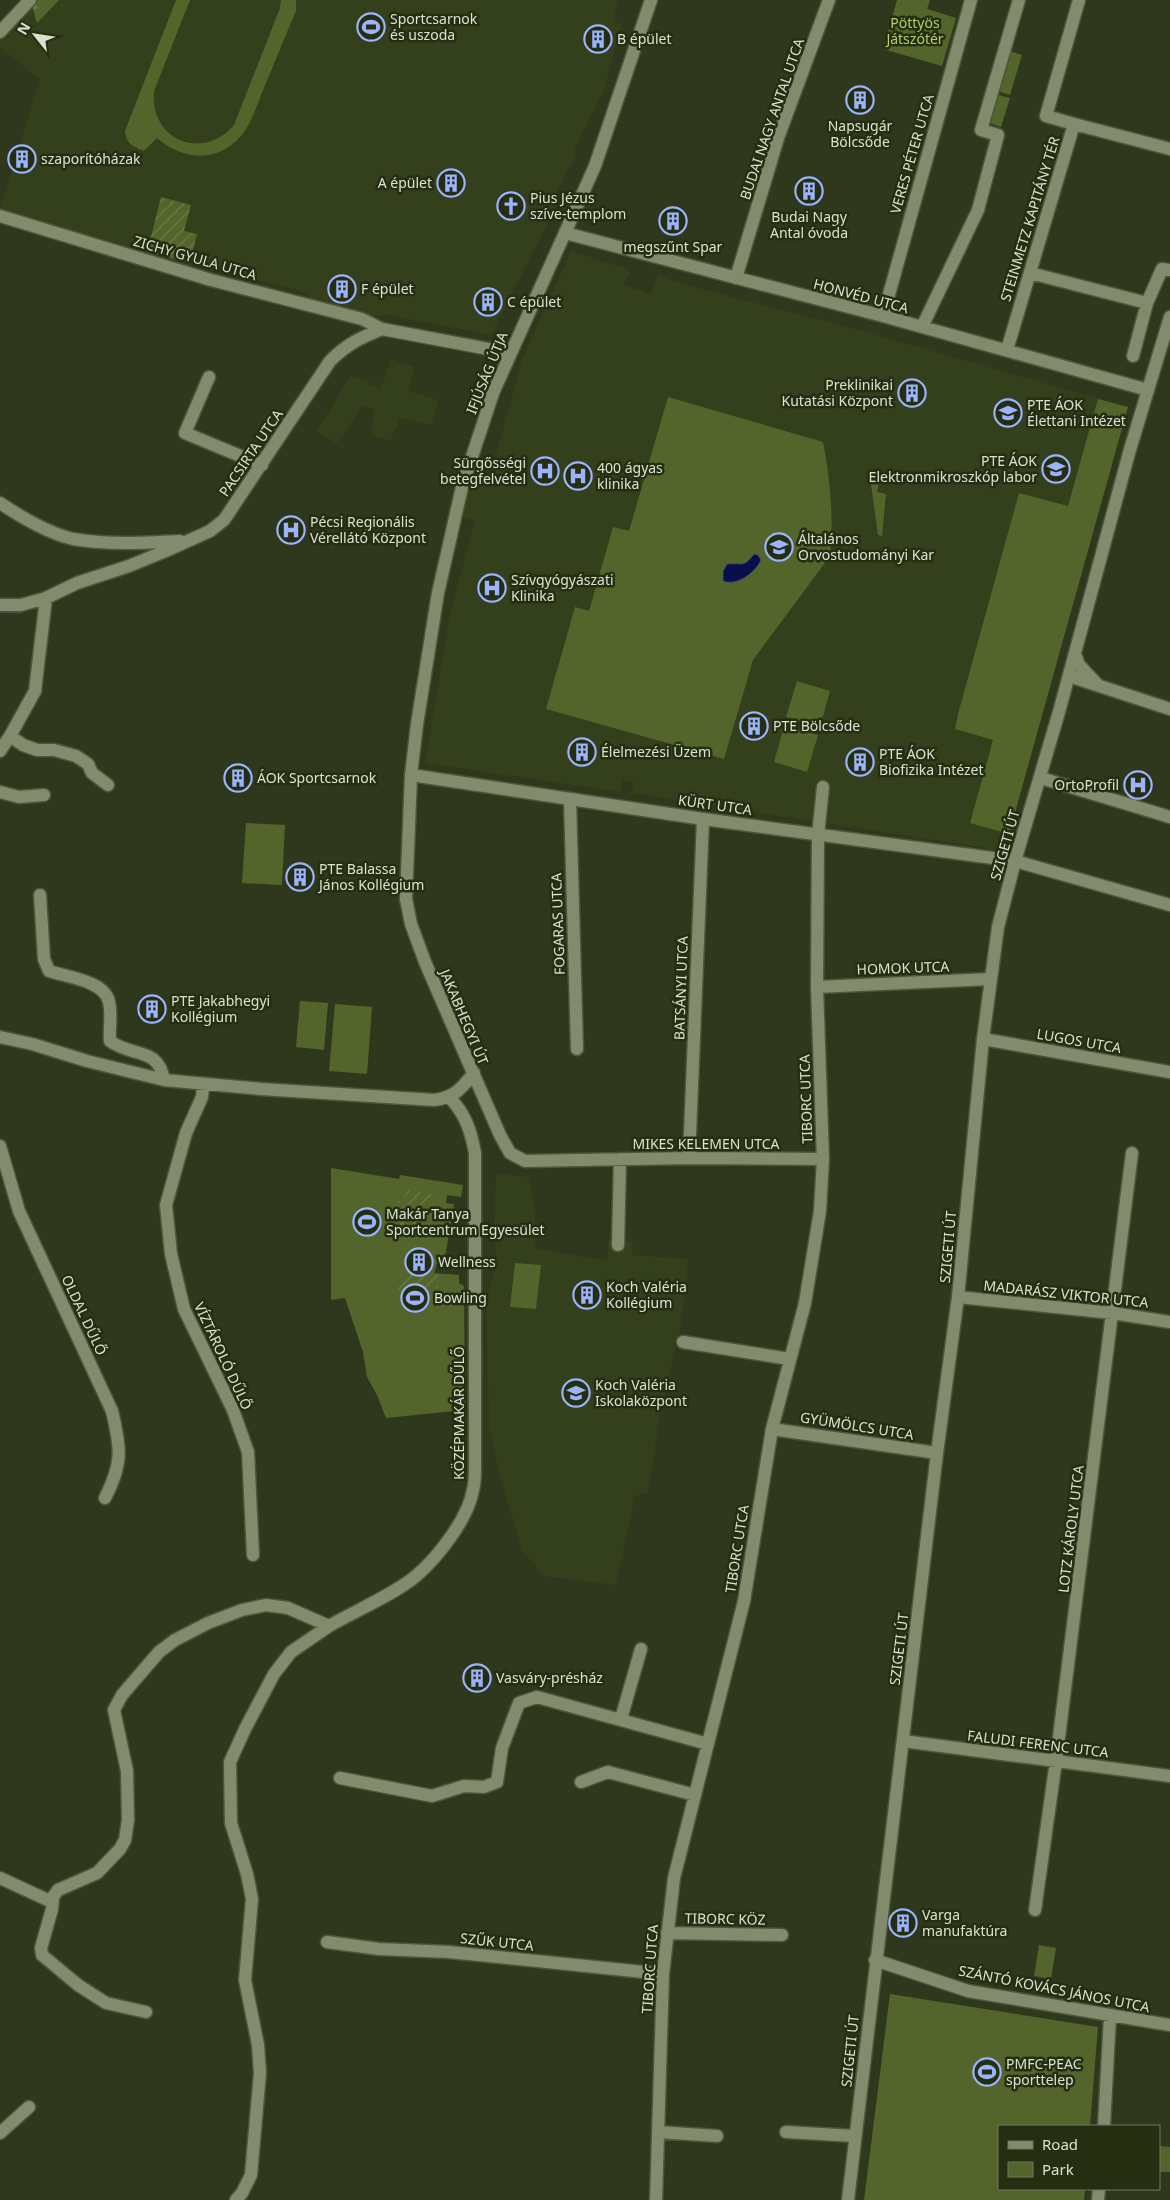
<svg xmlns="http://www.w3.org/2000/svg" width="1170" height="2200" font-family="'Noto Sans',sans-serif">
	<style>
		.built { fill: #343f1b }
		.green { fill: #54652b }
		.forest { fill: url(#forest-firs) }
		.garden { fill: url(#garden-furrows) }
		.water { fill: #090f4b; stroke: #484e73 }
		.lines { fill: none; stroke-linecap: round; stroke-linejoin: round }
		.stream { stroke: #484e73; stroke-width: 3 }
		.street-casing { stroke: #4f553d; stroke-width: 15 }
		.secondary-casing { stroke: #4f553d; stroke-width: 15 }
		.street { stroke: #828c6d; stroke-width: 12 }
		.secondary { stroke: #828c6d; stroke-width: 12 }
		.labels { text-anchor: middle; stroke-width: 5; stroke-linejoin: round; paint-order: stroke }
		.poi-label { font-size: 14px; fill: #dbe1d0; stroke: #262e12; text-anchor: start }
		.park-label { font-size: 14px; fill: #b1d165; stroke: #262e12 }
		.street-label { font-size: 14px; fill: #dbe1d0; stroke: #262e12 }
	</style>
	<defs>
		<pattern id="forest-firs" width="22" height="20" patternUnits="userSpaceOnUse" patternTransform="scale(1.25)"><rect width="22" height="20" fill="#54652b"/><path d="M5 1l3.5 6h-7zM16 11l3.5 6h-7z" fill="#6c7b49"/></pattern>
		<pattern id="garden-furrows" width="10" height="10" patternUnits="userSpaceOnUse" patternTransform="scale(1.25)"><rect width="10" height="10" fill="#54652b"/><path d="M-1 1l2-2M0 10L10 0M9 11l2-2" fill="none" stroke="#6c7b49"/></pattern>
	</defs>
	<rect width="100%" height="100%" fill="#2f381c"/>
	<path class="built" d="M30 0H618L613 22 622 24 604 90 575 148V157L554 198V211L491 335 388 315 367 316 307 301 309 293 192 263 187 269 0 214V209L40 79 0 48V32Z
		M571 251 631 270 623 285 640 291 642 289 650 295 658 275 675 282 852 328 1128 407 1004 851 632 793 634 783 623 780 620 792 425 763 449 618 475 520 461 516 474 472 490 477 523 357Z
		M391 359 414 367 409 391 438 400 432 425 400 418 390 441 371 435 374 410 363 406 336 444 317 431 350 376 369 380V385L381 388Z
		M496 1174 529 1177 535 1211V1248L608 1261V1240L633 1241 632 1255 688 1259 681 1326 661 1409 648 1492 635 1496 616 1585 544 1576 522 1551 497 1465 489 1424 486 1300 496 1266 494 1224Z"/>
	<path class="green" d="M176 0H190L154 91C149 140 203 162 234 125L280 8 281 0H296V11C285 36 275 62 264 88 257 104 252 123 241 136 217 164 182 160 157 138L144 151C133 146 126 144 125 131Z
		M897 0H930L927 9 956 18 942 66 883 49Z
		M1009 51 1022 55 1010 95 997 91Z
		M995 94 1010 98 1001 127 987 122Z
		M668 397 823 442C830 478 834 519 830 556L753 660 724 759 546 709 575 607 589 611 613 527 629 531Z
		M1098 399 1128 407 1009 834 970 823 993 740 955 729 958 714 1019 493 1068 506Z
		M869 470 881 473 877 492 886 494 882 536 878 535Z
		M797 681 830 691 820 727 786 717Z
		M784 726 818 735 807 772 774 762Z
		M246 823 285 825 282 885 242 883Z
		M300 1001 328 1003 324 1050 296 1047Z
		M335 1004 372 1007 367 1074 329 1071Z
		M331 1168 399 1179 400 1175 463 1185 461 1197 447 1195 446 1203 454 1204 445 1257 439 1256 434 1273 459 1275V1283L464 1286 465 1410 386 1418 377 1395 367 1377 363 1352 345 1298 331 1300Z
		M515 1263 541 1265 536 1309 510 1307Z
		M1039 1945 1056 1948 1051 1979 1034 1976Z
		M890 1994 1098 2027 1090 2126H999V2189H1085L1084 2200H864Z
		M1159 2146 1170 2147V2172H1159Z"/>
	<path class="forest" d="M34 0H59L37 23 31 3Z"/>
	<path class="garden" d="M161 197 191 205 184 231 197 234 190 263 147 252Z
		M406 1190 435 1195 433 1205 425 1204 422 1223 436 1226 434 1237 395 1231 396 1226 394 1225 398 1201H403Z
		M431 1273 438 1275V1288L423 1289 422 1285 418 1286V1290L412 1291 408 1288 398 1293 400 1275Z"/>
	<path class="water" d="M754 554 758 555 761 560C756 572 737 587 723 581V571L727 564C743 562 742 569 754 554Z"/>
	<g class="lines">
		<path class="stream" d="M0 611 20 612"/>
		<g class="street-casing">
			<path id="street" d="M0 32 30 0
				M1074 124 1170 149
				M0 216 211 280 362 319 382 329
				M565 233 883 316 1148 390
				M1030 273 1147 303 1162 269 1170 270
				M736 278 778 138 829 0
				M883 316 971 0
				M922 327 978 210 998 135 981 130 1019 0
				M1007 350 1074 124 1046 116 1079 0
				M1133 356 1147 303
				M209 377 185 433 262 465
				M0 503C19 516 50 534 73 539 109 545 144 543 180 541
				M0 605H21L46 598 77 583 129 566 168 550 210 531 224 520 330 361C347 344 360 338 382 329L510 353
				M10 736 23 745 37 750H54L76 756 88 764 92 773 108 785
				M0 751 10 736 35 691 46 598
				M411 775 406 899 411 924 425 962 500 1135 510 1153 525 1161 689 1158 823 1159
				M1041 778 1170 817
				M0 792 19 797 44 795
				M570 799 577 1049
				M1015 861 1170 905
				M40 895 44 959 49 971C67 977 105 981 109 1002 112 1014 109 1029 110 1041 133 1058 158 1046 164 1080
				M817 987 990 979
				M0 1037 32 1044 87 1061 164 1080 261 1089 434 1100C454 1098 462 1088 474 1073
				M983 1039 1170 1072
				M203 1085 202 1097 186 1133 166 1205 171 1254 184 1309 233 1410 248 1452 253 1555
				M0 1146 19 1211 112 1411C121 1449 123 1463 105 1498
				M689 1158 703 819
				M618 1245 620 1159
				M958 1297 1112 1313 1170 1322
				M683 1342 790 1359
				M772 1429 937 1453
				M621 1719 641 1649
				M903 1741 1170 1776
				M340 1778 432 1796 464 1786 484 1787 497 1782 502 1748 519 1703 537 1697 708 1744
				M581 1782 608 1772 695 1795
				M0 1878 52 1902
				M1035 1910 1056 1761 1132 1153
				M667 1933 782 1935
				M327 1942 379 1949 449 1952 663 1974
				M875 1960 968 1991 1170 2025
				M146 2012 106 2003 78 1985 42 1955 41 1948 52 1909 53 1897 58 1890 97 1873 120 1849 125 1840 128 1820 127 1771 114 1710 122 1695 159 1652 175 1640 208 1623 242 1610 266 1605 288 1608 329 1626C355 1611 393 1595 416 1576 438 1557 468 1519 473 1490 475 1483 475 1475 475 1467V1153C471 1131 465 1113 449 1097
				M1104 2126 1110 2016
				M658 2132 717 2136
				M786 2132 855 2136
				M0 2133 29 2107
				M236 2200 242 2193 251 2175 260 2073 258 2045 245 1980 252 1899 247 1874 231 1823 230 1762 245 1729 274 1674 291 1652 329 1626
				M656 2200 663 1974 674 1878 744 1601 772 1429 805 1303 820 1211 823 1159 817 987 818 835 823 787
				M1098 2200 1099 2189"/>
		</g>
		<g class="secondary-casing">
			<path id="secondary" d="M651 0 595 166 493 393 462 487 438 593 417 724 411 775 703 819 1015 861
				M1075 654 1079 665 1097 684
				M1069 676 1170 709
				M848 2200 937 1453 958 1297 983 1039 998 927 1015 861 1059 712 1129 453 1170 317"/>
		</g>
		<use href="#street" class="street"/>
		<use href="#secondary" class="secondary"/>
	</g>
	<defs>
		<g id="stadium-ring" transform="scale(1.4375)"><circle r="9.5" fill="#262e12" stroke="#9bb4fd" stroke-width="1.5"/><path d="M0-5a6.5 5 0 1 0 0 10a6.5 5 0 1 0 0-10ZM-3.5-1.8h7v3.6h-7Z" fill="#9bb4fd"/></g>
		<g id="building-ring" transform="scale(1.4375)"><circle r="9.5" fill="#262e12" stroke="#9bb4fd" stroke-width="1.5"/><path d="M-4-6H4V6H1V3H-1V6H-4ZM-2.5-4.3h1.7v1.8h-1.7ZM.8-4.3h1.7v1.8H.8ZM-2.5-1h1.7V.8h-1.7ZM.8-1h1.7V.8H.8Z" fill="#9bb4fd"/></g>
		<g id="church-ring" transform="scale(1.4375)"><circle r="9.5" fill="#262e12" stroke="#9bb4fd" stroke-width="1.5"/><path d="M-1.2-6h2.4v3.5h3.3v2.4h-3.3V6h-2.4V-.1h-3.3v-2.4h3.3Z" fill="#9bb4fd"/></g>
		<g id="university-ring" transform="scale(1.4375)"><circle r="9.5" fill="#262e12" stroke="#9bb4fd" stroke-width="1.5"/><path d="M0-5L7-2L0 1L-7-2ZM-4 1L0 2.5L4 1V4Q0 6-4 4Z" fill="#9bb4fd"/></g>
		<g id="hospital-ring" transform="scale(1.4375)"><circle r="9.5" fill="#262e12" stroke="#9bb4fd" stroke-width="1.5"/><path d="M-5-5h3v3.5h4V-5h3V5h-3V1.5h-4V5h-3Z" fill="#9bb4fd"/></g>
		<g id="school-ring" transform="scale(1.4375)"><circle r="9.5" fill="#262e12" stroke="#9bb4fd" stroke-width="1.5"/><path d="M0-5L7-2L0 1L-7-2ZM-4 1L0 2.5L4 1V4Q0 6-4 4Z" fill="#9bb4fd"/></g>
	</defs>
	<g fill-rule="evenodd">
		<use href="#stadium-ring" x="371" y="27"/>
		<use href="#building-ring" x="598" y="39"/>
		<use href="#building-ring" x="860" y="100"/>
		<use href="#building-ring" x="22" y="159"/>
		<use href="#building-ring" x="451" y="183"/>
		<use href="#building-ring" x="809" y="191"/>
		<use href="#church-ring" x="511" y="206"/>
		<use href="#building-ring" x="673" y="221"/>
		<use href="#building-ring" x="342" y="289"/>
		<use href="#building-ring" x="488" y="302"/>
		<use href="#building-ring" x="912" y="393"/>
		<use href="#university-ring" x="1008" y="413"/>
		<use href="#university-ring" x="1056" y="469"/>
		<use href="#hospital-ring" x="545" y="471"/>
		<use href="#hospital-ring" x="578" y="476"/>
		<use href="#hospital-ring" x="291" y="530"/>
		<use href="#university-ring" x="779" y="547"/>
		<use href="#hospital-ring" x="492" y="588"/>
		<use href="#building-ring" x="754" y="726"/>
		<use href="#building-ring" x="582" y="752"/>
		<use href="#building-ring" x="860" y="762"/>
		<use href="#building-ring" x="238" y="778"/>
		<use href="#hospital-ring" x="1138" y="785"/>
		<use href="#building-ring" x="300" y="877"/>
		<use href="#building-ring" x="152" y="1009"/>
		<use href="#stadium-ring" x="367" y="1222"/>
		<use href="#building-ring" x="419" y="1262"/>
		<use href="#building-ring" x="587" y="1295"/>
		<use href="#stadium-ring" x="415" y="1298"/>
		<use href="#school-ring" x="576" y="1393"/>
		<use href="#building-ring" x="477" y="1678"/>
		<use href="#building-ring" x="903" y="1923"/>
		<use href="#stadium-ring" x="987" y="2072"/>
	</g>
	<g class="labels">
		<g class="poi-label">
			<text x="390" y="24">Sportcsarnok<tspan x="390" dy="16">és uszoda</tspan></text>
			<text x="617" y="44">B épület</text>
			<text x="860" y="131" text-anchor="middle">Napsugár<tspan x="860" dy="16">Bölcsőde</tspan></text>
			<text x="41" y="164">szaporítóházak</text>
			<text x="432" y="188" text-anchor="end">A épület</text>
			<text x="530" y="203">Pius Jézus<tspan x="530" dy="16">szíve-templom</tspan></text>
			<text x="809" y="222" text-anchor="middle">Budai Nagy<tspan x="809" dy="16">Antal óvoda</tspan></text>
			<text x="673" y="252" text-anchor="middle">megszűnt Spar</text>
			<text x="361" y="294">F épület</text>
			<text x="507" y="307">C épület</text>
			<text x="893" y="390" text-anchor="end">Preklinikai<tspan x="893" dy="16">Kutatási Központ</tspan></text>
			<text x="1027" y="410">PTE ÁOK<tspan x="1027" dy="16">Élettani Intézet</tspan></text>
			<text x="1037" y="466" text-anchor="end">PTE ÁOK<tspan x="1037" dy="16">Elektronmikroszkóp labor</tspan></text>
			<text x="526" y="468" text-anchor="end">Sürgősségi<tspan x="526" dy="16">betegfelvétel</tspan></text>
			<text x="597" y="473">400 ágyas<tspan x="597" dy="16">klinika</tspan></text>
			<text x="310" y="527">Pécsi Regionális<tspan x="310" dy="16">Vérellátó Központ</tspan></text>
			<text x="798" y="544">Általános<tspan x="798" dy="16">Orvostudományi Kar</tspan></text>
			<text x="511" y="585">Szívgyógyászati<tspan x="511" dy="16">Klinika</tspan></text>
			<text x="773" y="731">PTE Bölcsőde</text>
			<text x="601" y="757">Élelmezési Üzem</text>
			<text x="879" y="759">PTE ÁOK<tspan x="879" dy="16">Biofizika Intézet</tspan></text>
			<text x="257" y="783">ÁOK Sportcsarnok</text>
			<text x="1119" y="790" text-anchor="end">OrtoProfil</text>
			<text x="319" y="874">PTE Balassa<tspan x="319" dy="16">János Kollégium</tspan></text>
			<text x="171" y="1006">PTE Jakabhegyi<tspan x="171" dy="16">Kollégium</tspan></text>
			<text x="386" y="1219">Makár Tanya<tspan x="386" dy="16">Sportcentrum Egyesület</tspan></text>
			<text x="438" y="1267">Wellness</text>
			<text x="606" y="1292">Koch Valéria<tspan x="606" dy="16">Kollégium</tspan></text>
			<text x="434" y="1303">Bowling</text>
			<text x="595" y="1390">Koch Valéria<tspan x="595" dy="16">Iskolaközpont</tspan></text>
			<text x="496" y="1683">Vasváry-présház</text>
			<text x="922" y="1920">Varga<tspan x="922" dy="16">manufaktúra</tspan></text>
			<text x="1006" y="2069">PMFC-PEAC<tspan x="1006" dy="16">sporttelep</tspan></text>
		</g>
		<g class="park-label">
			<text x="915" y="28">Pöttyös<tspan x="915" dy="16">Játszótér</tspan></text>
		</g>
		<g class="street-label">
			<text transform="translate(772 119) rotate(-71)" y="5">BUDAI NAGY ANTAL UTCA</text>
			<text transform="translate(912 154) rotate(-74)" y="5">VERES PÉTER UTCA</text>
			<text transform="translate(1030 219) rotate(-73)" y="5">STEINMETZ KAPITÁNY TÉR</text>
			<text transform="translate(195 258) rotate(16)" y="5">ZICHY GYULA UTCA</text>
			<text transform="translate(861 296) rotate(15)" y="5">HONVÉD UTCA</text>
			<text transform="translate(487 373) rotate(-68)" y="5">IFJÚSÁG ÚTJA</text>
			<text transform="translate(251 453) rotate(-56)" y="5">PACSIRTA UTCA</text>
			<text transform="translate(715 805) rotate(8)" y="5">KÜRT UTCA</text>
			<text transform="translate(1005 845) rotate(-74)" y="5">SZIGETI ÚT</text>
			<text transform="translate(558 924) rotate(-92)" y="5">FOGARAS UTCA</text>
			<text transform="translate(903 968) rotate(-2)" y="5">HOMOK UTCA</text>
			<text transform="translate(681 988) rotate(-88)" y="5">BATSÁNYI UTCA</text>
			<text transform="translate(464 1017) rotate(67)" y="5">JAKABHEGYI ÚT</text>
			<text transform="translate(1079 1041) rotate(10)" y="5">LUGOS UTCA</text>
			<text transform="translate(806 1099) rotate(-92)" y="5">TIBORC UTCA</text>
			<text x="706" y="1149">MIKES KELEMEN UTCA</text>
			<text transform="translate(948 1247) rotate(-85)" y="5">SZIGETI ÚT</text>
			<text transform="translate(1066 1294) rotate(6)" y="5">MADARÁSZ VIKTOR UTCA</text>
			<text transform="translate(84 1315) rotate(65)" y="5">OLDAL DŰLŐ</text>
			<text transform="translate(223 1356) rotate(65)" y="5">VÍZTÁROLÓ DŰLŐ</text>
			<text transform="translate(459 1413) rotate(-90)" y="5">KÖZÉPMAKÁR DŰLŐ</text>
			<text transform="translate(857 1426) rotate(9)" y="5">GYÜMÖLCS UTCA</text>
			<text transform="translate(1071 1529) rotate(-83)" y="5">LOTZ KÁROLY UTCA</text>
			<text transform="translate(737 1549) rotate(-81)" y="5">TIBORC UTCA</text>
			<text transform="translate(899 1649) rotate(-83)" y="5">SZIGETI ÚT</text>
			<text transform="translate(1038 1744) rotate(7)" y="5">FALUDI FERENC UTCA</text>
			<text transform="translate(725 1919) rotate(1)" y="5">TIBORC KÖZ</text>
			<text transform="translate(497 1942) rotate(6)" y="5">SZŰK UTCA</text>
			<text transform="translate(650 1969) rotate(-86)" y="5">TIBORC UTCA</text>
			<text transform="translate(1054 1989) rotate(11)" y="5">SZÁNTÓ KOVÁCS JÁNOS UTCA</text>
			<text transform="translate(850 2051) rotate(-84)" y="5">SZIGETI ÚT</text>
		</g>
	</g>
	<rect x="998" y="2125" width="162" height="65" fill="#262e12" stroke="#6e765e"/>
	<rect x="1008" y="2141" width="25" height="8" fill="#828c6d" stroke="#6e765e"/>
	<text x="1042" y="2150" font-size="15" fill="#dbe1d0">Road</text>
	<rect x="1008" y="2162" width="25" height="15" fill="#54652b" stroke="#6e765e"/>
	<text x="1042" y="2175" font-size="15" fill="#dbe1d0">Park</text>
	<g transform="translate(35 35) rotate(300)" stroke="#262e12" stroke-width="4" paint-order="stroke">
	<path d="M0-4L9 19L0 12L-9 19Z" fill="#dbe1d0"/>
	<text y="-8" font-size="14" font-weight="bold" text-anchor="middle" fill="#dbe1d0">N</text>
	</g>
</svg>
